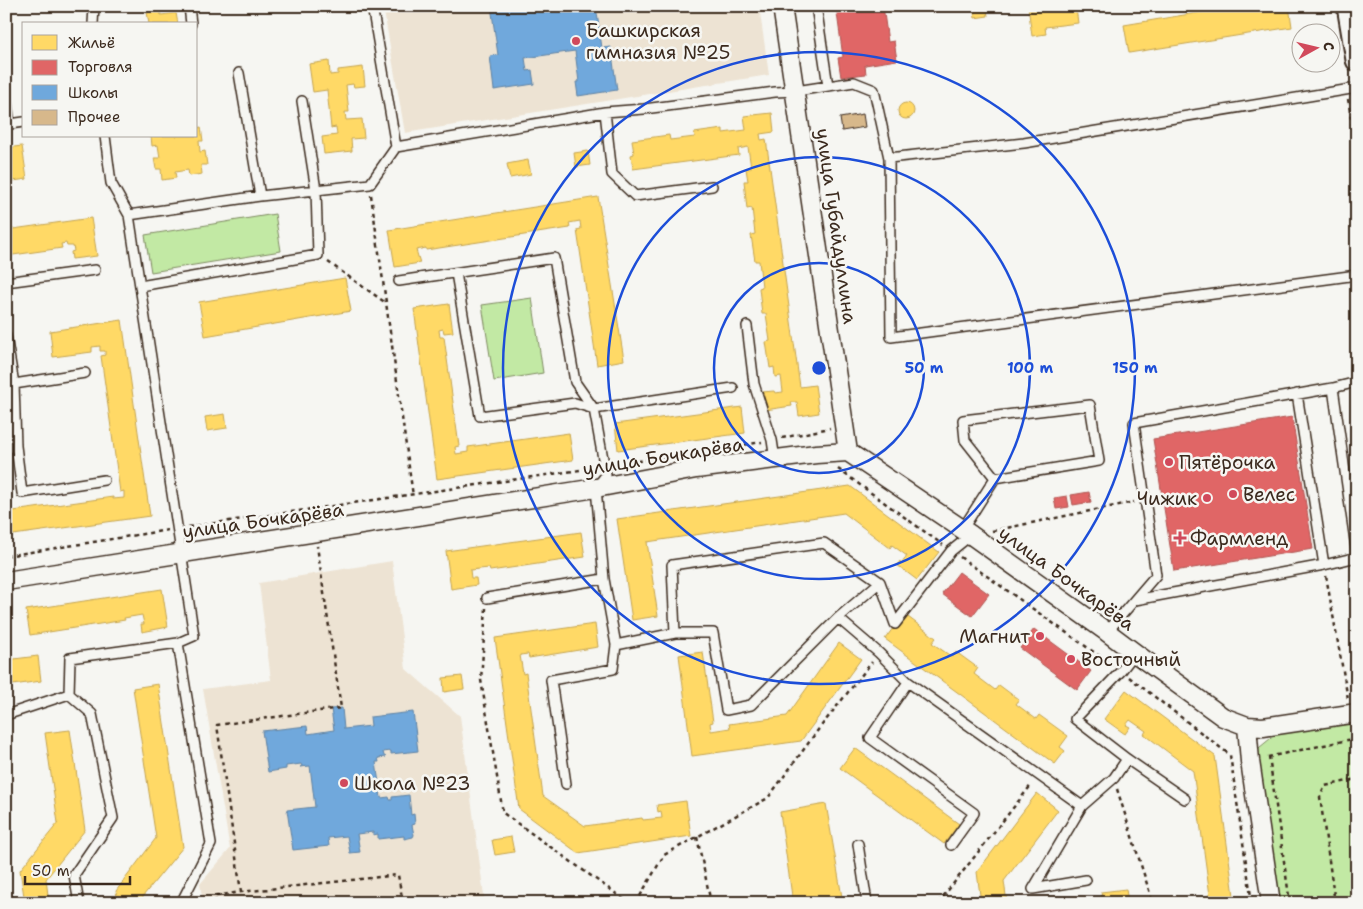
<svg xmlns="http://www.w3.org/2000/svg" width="1363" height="909" font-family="'Shantell Sans',sans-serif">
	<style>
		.built { fill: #ede3d3 }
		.green { fill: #c2e9a4; stroke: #7e8a61 }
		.homes { fill: #ffd966; stroke: #c4a450 }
		.shops { fill: #e06666; stroke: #ae5450 }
		.schools { fill: #6fa8dc; stroke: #5f82a3 }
		.building { fill: #d7b88b; stroke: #3b2a1e }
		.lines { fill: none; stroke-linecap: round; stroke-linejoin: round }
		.service-casing { stroke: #3b2a1e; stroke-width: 12 }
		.minor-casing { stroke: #3b2a1e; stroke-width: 21 }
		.tertiary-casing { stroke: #3b2a1e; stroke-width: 25 }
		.path { stroke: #3b2a1e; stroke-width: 2.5; stroke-dasharray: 4 4; stroke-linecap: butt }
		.service { stroke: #f6f6f2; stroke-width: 9 }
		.minor { stroke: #f6f6f2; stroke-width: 18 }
		.tertiary { stroke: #f6f6f2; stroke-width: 21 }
		.ring { fill: none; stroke: #1d4ed8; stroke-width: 2.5 }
		.poi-dot { fill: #d1495b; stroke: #f6f6f2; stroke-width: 2 }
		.labels { text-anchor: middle; stroke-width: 5; stroke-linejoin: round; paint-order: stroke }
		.poi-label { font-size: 19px; fill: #3b2a1e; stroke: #f6f6f2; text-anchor: start }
		.street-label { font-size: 19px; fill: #3b2a1e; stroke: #f6f6f2 }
		.centre { fill: #1d4ed8; stroke: #f6f6f2; stroke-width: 2.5 }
		.ring-label { font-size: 15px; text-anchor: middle; font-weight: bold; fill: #1d4ed8; stroke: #f6f6f2; stroke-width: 5; stroke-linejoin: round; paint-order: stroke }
	</style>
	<rect width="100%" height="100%" fill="#f6f6f2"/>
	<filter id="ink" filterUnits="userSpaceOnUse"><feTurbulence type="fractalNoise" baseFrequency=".02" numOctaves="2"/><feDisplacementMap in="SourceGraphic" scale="10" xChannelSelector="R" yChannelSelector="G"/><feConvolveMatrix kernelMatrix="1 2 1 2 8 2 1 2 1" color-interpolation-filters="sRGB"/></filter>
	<g filter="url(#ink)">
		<path class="built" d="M383 6H759L769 75 405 133Z
			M392 561 406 669 460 716 485 903H203L200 884 230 849 203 689 271 680 259 583Z"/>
		<path class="green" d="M275 214 281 251 151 272 145 235Z
			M532 298 543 373 494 381 482 305Z
			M1357 721V903H1278L1254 752 1276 734Z"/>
		<path class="homes" d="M146 6H160L161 15 176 13 178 24H149Z
			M973 6H1005L987 9 988 16 975 18Z
			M1028 6H1069L1070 9 1076 8 1078 23 1045 27 1046 34 1032 36Z
			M1238 6H1289L1292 27 1129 53 1124 25Z
			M329 61 330 75 338 74V70L363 67 365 86 354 87 353 84 346 85 349 112H345L346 120 362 119 364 138 351 139 352 151 324 154 322 137 337 135 336 127 331 128 327 90 313 92 309 64Z
			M898 111a8 8 0 1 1 16 0a8 8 0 1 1-16 0Z
			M772 113 774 132 760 134 761 140 766 139 800 387 815 385 819 413 799 416 797 402H791L792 406 765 410 762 392 774 391 775 393 783 392 781 376 775 377 774 367 770 368 766 342 770 341 766 314H762L759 288 762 287 759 261H755L751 235 755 234 752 208 747 209 744 181H748L746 169 751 168 748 147 738 149 739 155 633 169 631 155 634 154 632 140 669 135 670 140 695 137 694 133 723 129V133L746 130 744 116Z
			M201 127 203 141H199L200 152 205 151 207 165H201L202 174 189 176 188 170 175 172 176 178 162 180 161 169H156L154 158H160L158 145 152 146 151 136H196V128Z
			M22 146 27 179 6 182V148Z
			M588 151 590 165 576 167 574 153Z
			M528 160 531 174 510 178 507 164Z
			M598 197 624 360 597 365 577 230 581 229 580 221 569 223 570 228 426 250V248L416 250 420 263 395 267 389 230Z
			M91 218 97 256 72 259 71 252 74 251 73 246H67L66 243 61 244 62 248 6 256V230Z
			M345 278 351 311 205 336 199 302Z
			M449 304 453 332 444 333 443 329 439 330 440 337H444L459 446 455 447 456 454 468 452V447L569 433 573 460 437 479 414 309Z
			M122 320 150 516 6 536V512L113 497V499L124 498V491L120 492 101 356 105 355V351H100V346L92 347V352L53 357 50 331Z
			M742 407 745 433 618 450 615 424Z
			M225 414 227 428 207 431 205 417Z
			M850 486 939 552 917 580 897 565 900 561 902 563 907 556 892 545 890 548 844 513 647 542 658 616 632 620 617 519Z
			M581 532 585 557 490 571 489 568 470 570 471 578H476L477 585 451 589 446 551Z
			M162 589 168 627 142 632 141 624H144L142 615 124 618 125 620 30 635 26 610Z
			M908 617 936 638 932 643 952 657 956 652 978 668 974 674 995 690 999 685 1019 700 1016 704 1036 719 1039 715 1068 736 1060 747 1065 751 1055 764 885 639 896 624 900 627Z
			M595 624 598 647 529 658 528 654 520 655 523 674 526 673 543 796 585 826 642 818 643 820 662 818 661 811 658 812 657 805 686 801 691 836 578 853 519 809 495 638Z
			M839 643 861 659 801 741 692 756 679 655 703 652 713 722 710 723 711 731 730 728 729 724 787 716Z
			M38 656 41 681 6 686V660Z
			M462 676 464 689 444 692 443 678Z
			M158 684 183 847 143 896V903H118L116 891 156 838 133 688Z
			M1126 690 1215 756 1235 903H1211L1193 771 1144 734 1146 731 1130 720 1126 725 1130 727 1125 734 1104 719Z
			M70 730 85 830 46 879 49 903H25L20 870 58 823 45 733Z
			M855 748 959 824 944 844 840 768Z
			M1037 793 1058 810 1004 881 1007 903H981L977 872Z
			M826 804 843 903H793L780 812Z
			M511 837 514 852 495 855 492 840Z
			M1126 889 1128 903H1103L1101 892Z"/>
		<path class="shops" d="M836 6H883L888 42 894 41 897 60 865 65 866 74 841 77 838 58 843 57Z
			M1292 417 1313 549 1174 571 1153 439Z
			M1089 492 1091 502 1073 505 1071 495Z
			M1067 496 1069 507 1056 509 1054 498Z
			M959 572 989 594 972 616 942 594Z
			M1034 629 1091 671 1077 690 1020 648Z"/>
		<path class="schools" d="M491 6H596L602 48 611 47 617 90 578 96 576 82H579L575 51 525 58 527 71 532 70 534 84 494 90 490 56 498 55Z
			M342 708 344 729 371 726 370 717 413 712 418 751 391 754V751L383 752 384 756 386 757 378 758 379 762H376L381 798 389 797 390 800H392V797L409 795 411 815 414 814 415 824 412 825 414 835 413 837 404 839V836L378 839V834L373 835V832L357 834 360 852 350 853 347 836 328 838 329 846 293 850 287 810 315 807 310 766 300 767 302 766 301 764 286 766V769L268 772 262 731 307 726 308 734 334 730 331 709Z"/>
		<path class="building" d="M863 114 865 127 842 131 840 118Z"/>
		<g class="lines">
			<g class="service-casing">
				<path id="service" d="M189 6 191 24
					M372 6 396 147 605 112 644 109 775 92 796 91 854 82 874 90 889 158 1024 143 1357 88
					M816 6 828 86
					M93 24 94 6
					M239 73 260 196
					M6 95 10 124 6 125
					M302 101 316 190 370 184 396 147
					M605 112 612 174 635 196 712 186
					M10 124 24 122
					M105 136 111 183 129 215 194 636 178 643 211 844 181 903
					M889 158 891 337 1357 275
					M129 215 260 196 316 190 318 255 140 286
					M456 273 480 416 575 403 594 409
					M399 281 554 258 575 382 594 409
					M6 282 95 270
					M747 326 754 384 772 440 775 460
					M6 336 14 384 16 446
					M1357 382 1333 388 1357 555
					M14 384 85 373
					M1297 394 1324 565
					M6 448 16 446 22 493 104 480
					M962 530 995 478 965 440 963 420 1090 405 1099 461 995 478
					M880 582 895 624 951 551 971 535
					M487 598 604 579 596 488 606 475 594 409 733 388
					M1135 600 1324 565 1357 557
					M838 618 879 653 908 682 1082 806
					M1107 632 1156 575 1134 423 1333 388
					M616 645 675 633 672 565 824 543 880 582 838 618 751 705 726 710 713 633H675
					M1135 653 1121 671 1075 719 1127 759 1185 799
					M908 682 870 738 974 813 951 845
					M69 694 92 714 113 818 74 875 79 903
					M6 715 69 694 70 658 178 643
					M566 784 551 680 613 669 616 645 604 579
					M858 844 867 903
					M1086 880 1033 889 1082 806 1114 778 1127 759"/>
			</g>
			<g class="minor-casing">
				<path id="minor" d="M782 6 848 452
					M6 581 596 488 696 469 816 454 848 452 971 535 1107 632 1135 653 1223 717 1247 726 1263 727 1357 713
					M1247 726 1250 761 1271 903"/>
			</g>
			<g class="tertiary-casing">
				<path id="tertiary" d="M1348 6 1357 60"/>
			</g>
			<path class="path" d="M1348 99 1357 154
				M371 195 413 496
				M328 262 386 303
				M782 438 830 428
				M705 451 762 442
				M614 465 683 454
				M838 469 943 545
				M188 527 594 468
				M992 531 1134 502
				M6 556 168 530
				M960 557 1112 665
				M1326 576 1348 699
				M486 608 481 680 503 813 629 903
				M1129 677 1230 755 1252 903
				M1268 757 1357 738
				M1269 757 1290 903
				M1117 789 1153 903
				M697 837 711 903
				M241 892 217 725 341 708 317 546
				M216 903 215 896 241 892 398 875 403 903
				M636 903 664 855 768 798 818 730 872 662
				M938 903 1032 784
				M1335 903 1320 797 1325 786 1357 779"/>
			<use href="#service" class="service"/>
			<use href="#minor" class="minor"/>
			<use href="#tertiary" class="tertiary"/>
		</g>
	</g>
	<g class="ring">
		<circle cx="819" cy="368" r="105"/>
		<circle cx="819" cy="368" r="211"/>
		<circle cx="819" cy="368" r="316"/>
	</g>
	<g class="poi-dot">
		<circle cx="576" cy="41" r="5"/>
		<circle cx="1169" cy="462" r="5"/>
		<circle cx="1233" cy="494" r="5"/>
		<circle cx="1207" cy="498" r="5"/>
		<path d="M1177.5 530.5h5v5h5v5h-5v5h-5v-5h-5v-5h5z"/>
		<circle cx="1040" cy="636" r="5"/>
		<circle cx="1071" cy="659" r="5"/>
		<circle cx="344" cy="783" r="5"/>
	</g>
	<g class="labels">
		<g class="poi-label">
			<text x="586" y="37">Башкирская<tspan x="586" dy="22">гимназия №25</tspan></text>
			<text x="1179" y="469">Пятёрочка</text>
			<text x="1243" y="501">Велес</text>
			<text x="1197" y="505" text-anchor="end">Чижик</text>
			<text x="1190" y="545">Фармленд</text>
			<text x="1030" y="643" text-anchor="end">Магнит</text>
			<text x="1081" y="666">Восточный</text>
			<text x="354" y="790">Школа №23</text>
		</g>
		<g class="street-label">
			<text transform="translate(837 226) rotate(82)" y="7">улица Губайдуллина</text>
			<text transform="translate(663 456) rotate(-9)" y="7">улица Бочкарёва</text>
			<text transform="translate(263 520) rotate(-8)" y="7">улица Бочкарёва</text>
			<text transform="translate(1067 578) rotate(36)" y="7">улица Бочкарёва</text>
		</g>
	</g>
	<circle cx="819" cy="368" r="8" class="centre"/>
	<g class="ring-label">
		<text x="924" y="373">50 m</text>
		<text x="1030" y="373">100 m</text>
		<text x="1135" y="373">150 m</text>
	</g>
	<rect width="1363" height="909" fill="none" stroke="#f6f6f2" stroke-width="25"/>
	<rect x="12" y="12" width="1338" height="884" fill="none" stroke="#3b2a1e" stroke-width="2" filter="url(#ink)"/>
	<rect x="22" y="22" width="175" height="115" fill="#f6f6f2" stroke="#aba49d"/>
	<rect x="32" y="35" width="25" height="15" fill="#ffd966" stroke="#aba49d"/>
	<text x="68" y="48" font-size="15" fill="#3b2a1e">Жильё</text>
	<rect x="32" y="60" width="25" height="15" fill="#e06666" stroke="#aba49d"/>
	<text x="68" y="72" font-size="15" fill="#3b2a1e">Торговля</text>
	<rect x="32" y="85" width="25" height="15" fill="#6fa8dc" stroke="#aba49d"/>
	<text x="68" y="98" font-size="15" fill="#3b2a1e">Школы</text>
	<rect x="32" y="110" width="25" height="15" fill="#d7b88b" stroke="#aba49d"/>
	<text x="68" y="122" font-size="15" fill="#3b2a1e">Прочее</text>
	<g transform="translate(1316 48) rotate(82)"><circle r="24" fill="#f6f6f2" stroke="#aba49d"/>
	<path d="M0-4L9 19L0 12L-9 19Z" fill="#d1495b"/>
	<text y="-8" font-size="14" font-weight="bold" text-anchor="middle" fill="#3b2a1e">С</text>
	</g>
	<path d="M25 876v8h105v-8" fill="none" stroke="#3b2a1e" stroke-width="2.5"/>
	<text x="32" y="876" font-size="15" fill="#3b2a1e" stroke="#f6f6f2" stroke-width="4" paint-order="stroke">50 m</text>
</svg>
